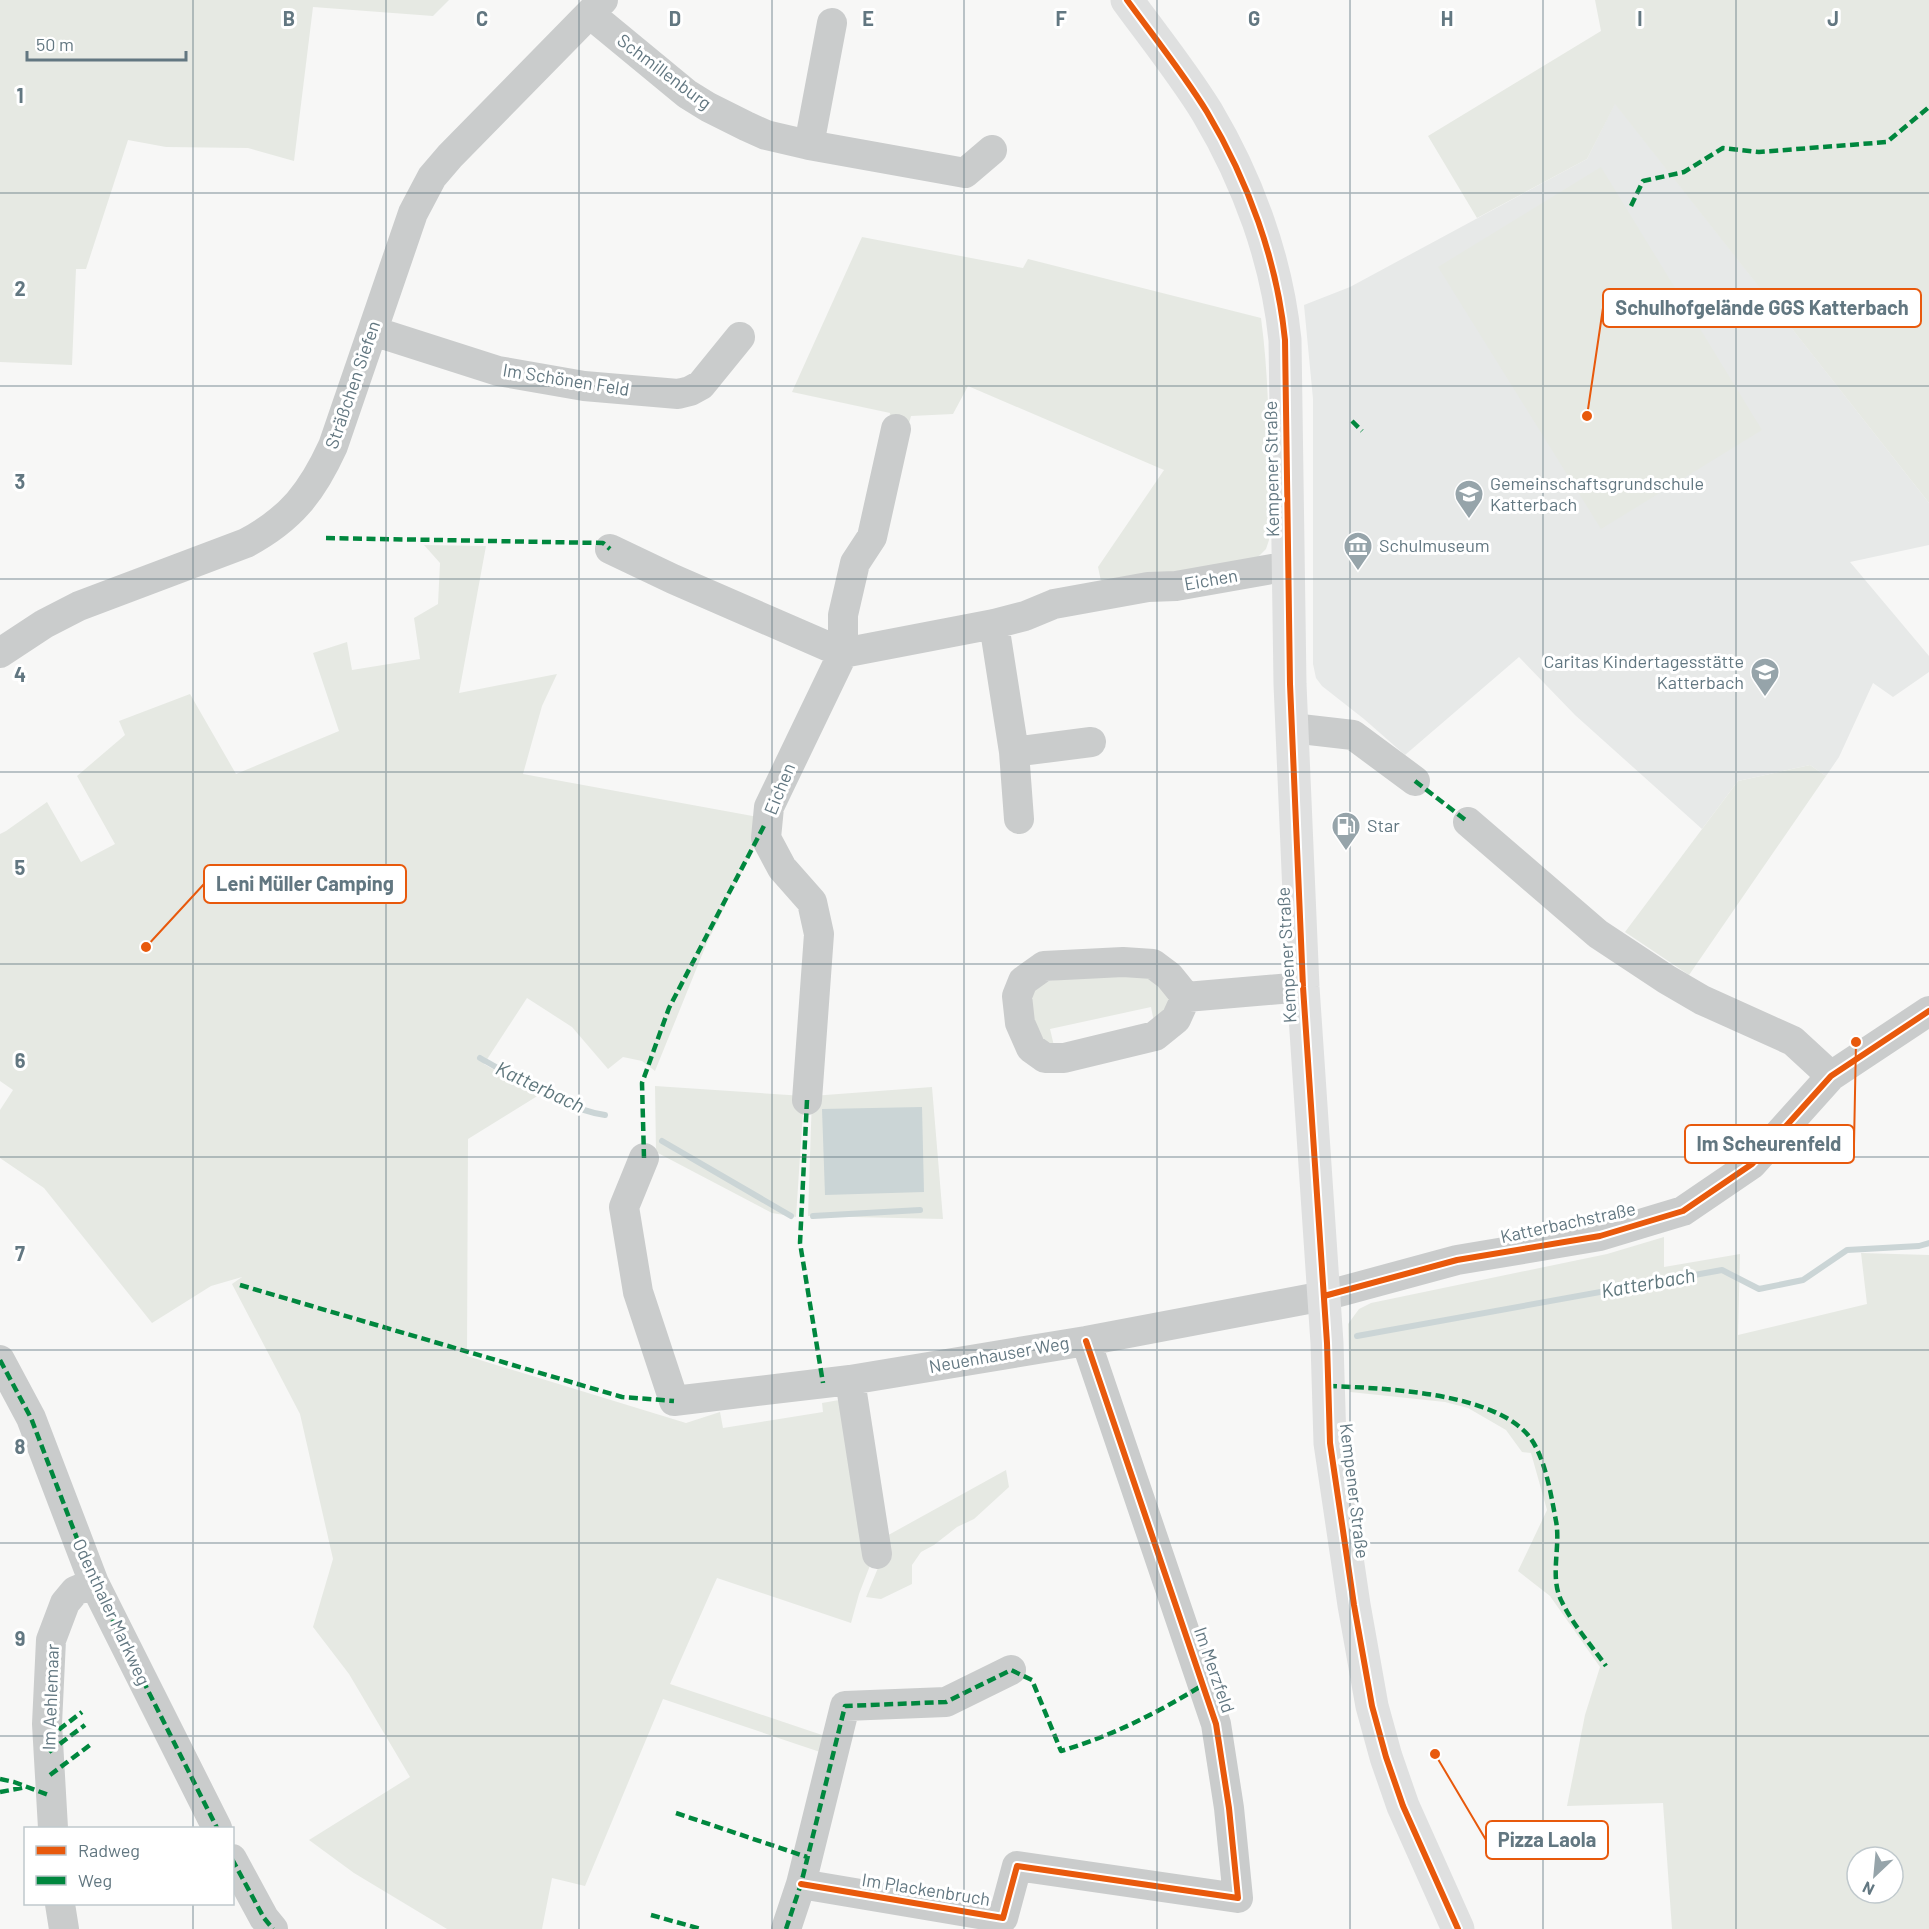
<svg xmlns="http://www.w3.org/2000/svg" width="1929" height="1929" font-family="Barlow,sans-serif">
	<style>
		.built { fill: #e7e9e8 }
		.green { fill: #e6e9e3; fill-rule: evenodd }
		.water { fill: #cbd5d6 }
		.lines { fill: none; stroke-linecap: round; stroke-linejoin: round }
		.stream { stroke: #cbd5d6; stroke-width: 6 }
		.minor { stroke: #cacccc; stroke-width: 30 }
		.major { stroke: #dfe0e0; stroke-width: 33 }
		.quiet { stroke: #00873e; stroke-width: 4.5; stroke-dasharray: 9 4.5; stroke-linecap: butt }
		.cycleway-casing { stroke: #fff; stroke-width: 10 }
		.cycleway { stroke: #e8590c; stroke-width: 6 }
		.grid { fill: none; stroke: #627781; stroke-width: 1.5; stroke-opacity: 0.55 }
		.labels { text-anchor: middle; stroke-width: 6; stroke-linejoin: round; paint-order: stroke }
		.street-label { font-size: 18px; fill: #627781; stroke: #fff }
		.poi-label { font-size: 18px; fill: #627781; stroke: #fff; text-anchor: start }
		.water-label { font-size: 20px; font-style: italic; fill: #5e767c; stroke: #fff }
		.grid-label { font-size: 20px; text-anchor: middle; font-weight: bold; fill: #627781; stroke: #fff; stroke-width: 6; stroke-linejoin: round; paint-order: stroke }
		.leader { fill: none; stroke: #e8590c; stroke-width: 2 }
		.callout-dot { fill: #e8590c; stroke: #fff; stroke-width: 2 }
		.callout { fill: #fff; stroke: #e8590c; stroke-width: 2 }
		.callout-label { font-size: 20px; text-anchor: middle; font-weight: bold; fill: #627781 }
	</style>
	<rect width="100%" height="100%" fill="#f7f7f6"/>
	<path class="built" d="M1615 103 1929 503V545L1850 562 1929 656V672L1893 697 1873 683 1839 757 1826 776 1810 765 1738 781 1702 829 1575 715 1519 657 1405 755 1364 719 1322 686 1316 678 1313 664V399L1304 305 1350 287 1587 159Z"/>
	<path class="green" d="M0 0H449L433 16 313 7 294 161 248 148 166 147 128 140 86 269H76L72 365 0 362Z
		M1595 0H1929V503L1615 104 1587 159 1477 218 1428 136 1601 31Z
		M1601 167 1762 430 1601 529 1438 267Z
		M862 237 1023 268 1028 259 1261 318C1271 392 1269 466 1269 540L1266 549 1258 557 1102 586 1098 567 1164 470 968 386 953 414 911 416 908 427 889 422 890 413 792 392Z
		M424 545 486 546 459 693 557 674 542 706 523 774 758 817V839L706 945 655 1071 642 1061 623 1057 608 1069 572 1027 527 998 484 1064 539 1095 468 1139 467 1356 686 1423 720 1412 723 1428 823 1412 822 1403 845 1399 871 1563 859 1594 851 1623 717 1578 670 1684 828 1737 823 1753 663 1699 585 1886 552 1878 542 1929H447L354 1873 309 1840 410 1777 349 1674 313 1627 333 1559 300 1414 232 1284 242 1277 211 1286 152 1323 44 1188 0 1158V1110L13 1090 0 1081V834L6 831 47 802 81 862 115 844 77 776 125 735 119 721 190 694 236 774 339 731 313 653 347 642 352 670 420 659 414 618 438 604 440 563Z
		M1810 765 1826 776 1689 975 1625 932 1738 781Z
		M1150 972 1175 993 1155 1027 1151 1007 1050 1029 1055 1050 1042 1046 1025 1003 1034 982Z
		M655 1086 804 1096 796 1217 772 1213 656 1152Z
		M932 1087 943 1219 808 1216 812 1096Z
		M1664 1237V1267L1740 1254 1738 1335 1867 1304 1861 1253 1929 1255V1929H1672L1663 1803 1567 1806 1585 1715 1600 1667 1550 1596 1518 1571 1547 1510 1531 1453 1522 1452 1506 1430 1468 1408 1445 1402 1350 1392 1348 1324 1359 1309 1371 1303 1607 1254ZM1857 1857H1893V1893H1857Z
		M1006 1470 1009 1487 974 1519 957 1527 934 1545 921 1552 912 1565V1584L881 1599 866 1597 885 1551 883 1538Z"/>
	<path class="water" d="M922 1107 924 1192 825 1195 822 1109Z"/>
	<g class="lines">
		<path class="stream" d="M480 1058C516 1078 564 1109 605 1115
			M662 1141 791 1216
			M813 1216 920 1210
			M1357 1336 1722 1270 1759 1289 1803 1280 1847 1250 1919 1246 1929 1243"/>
		<path class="minor" d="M590 14 687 94 708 107 746 126 766 135 809 145 965 173 992 150
			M809 145 832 23
			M373 331 498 371 584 386 678 394 690 391 701 385 740 337
			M610 549 673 579 843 653 994 624 1025 616 1054 604 1148 587 1176 586 1289 566
			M994 624 1014 752 1019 819
			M0 653 44 624 79 606 246 543C291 519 312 492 333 446L413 213 432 177 450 156 603 0
			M1292 728 1353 735 1415 781
			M1014 752 1091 742
			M1468 822 1598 934 1666 979 1702 1000 1793 1041 1831 1076
			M1186 997 1176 1019 1155 1036 1064 1058H1045L1031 1048 1020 1023 1017 996 1023 981 1044 966 1123 962 1153 964 1169 976 1186 997 1303 987
			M807 1100 819 934 812 902 782 868 766 838 769 807 843 653V615L855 563 872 537 896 429
			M644 1158 624 1207 638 1292 674 1401 850 1380 1086 1341 1324 1296 1457 1260 1600 1236 1683 1211 1752 1164 1831 1076 1929 1011
			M0 1360 31 1418 94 1583 217 1828
			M850 1380 877 1554
			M53 1828 47 1724 51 1640 65 1603 75 1591 94 1583
			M232 1859 264 1918 273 1929
			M801 1884 1003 1918 1017 1866 1238 1898 1229 1808 1216 1724 1086 1341
			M60 1904 64 1929
			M786 1929 801 1884 845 1706 946 1702 1011 1670"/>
		<path class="major" d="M1127 0C1154 37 1183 73 1207 112 1248 181 1277 260 1285 340L1290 684 1303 987 1327 1343 1330 1443 1354 1605 1372 1706 1386 1757 1403 1806 1458 1929"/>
		<path class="quiet" d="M1631 206 1643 181 1684 172 1723 148 1759 152 1887 142 1929 107
			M1352 421 1362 431
			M326 538 603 543 610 549
			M1415 781 1468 822
			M807 1100 800 1243 823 1383
			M644 1158 642 1083 669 1008 766 822
			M240 1285 622 1397 674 1401
			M0 1360 31 1418 94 1583 217 1828
			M1328 1386C1382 1388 1491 1392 1528 1435 1545 1455 1551 1495 1556 1521 1561 1547 1549 1578 1562 1602 1573 1625 1592 1646 1606 1666
			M48 1738 82 1712
			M49 1752 85 1725
			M50 1775 90 1745
			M0 1779 14 1782 51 1796
			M0 1792 27 1787
			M676 1813 807 1857
			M232 1859 264 1918 273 1929
			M651 1915 701 1929
			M786 1929 801 1884 845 1706 946 1702 1011 1670 1032 1680 1061 1751C1114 1735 1155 1714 1203 1685"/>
		<g class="cycleway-casing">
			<path id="cycleway" d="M1127 0C1154 37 1183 73 1207 112 1248 181 1277 260 1285 340L1290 684 1303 987 1327 1343 1330 1443 1354 1605 1372 1706 1386 1757 1403 1806 1458 1929
				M1324 1296 1457 1260 1600 1236 1683 1211 1752 1164 1831 1076 1929 1011
				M801 1884 1003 1918 1017 1866 1238 1898 1229 1808 1216 1724 1086 1341"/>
		</g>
		<use href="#cycleway" class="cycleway"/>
	</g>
	<path class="grid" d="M193 0V1828M386 0V1929M579 0V1929M772 0V1929M964 0V1929M1157 0V1929M1350 0V1929M1543 0V1929M1736 0V1929M0 193H1929M0 386H1929M0 579H1929M0 772H1929M0 964H1929M0 1157H1929M0 1350H1929M0 1543H1929M0 1736H1929M193 1904V1929"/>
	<defs>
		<g id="school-pin" transform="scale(1.5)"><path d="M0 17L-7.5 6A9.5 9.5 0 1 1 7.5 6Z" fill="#96a4aa" stroke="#fff"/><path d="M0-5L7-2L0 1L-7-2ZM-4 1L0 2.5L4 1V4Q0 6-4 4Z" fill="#fff"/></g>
		<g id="museum-pin" transform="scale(1.5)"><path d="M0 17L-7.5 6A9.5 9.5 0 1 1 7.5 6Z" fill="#96a4aa" stroke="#fff"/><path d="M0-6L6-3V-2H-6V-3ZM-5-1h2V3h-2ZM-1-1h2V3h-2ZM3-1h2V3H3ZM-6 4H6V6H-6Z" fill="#fff"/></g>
		<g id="fuel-pin" transform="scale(1.5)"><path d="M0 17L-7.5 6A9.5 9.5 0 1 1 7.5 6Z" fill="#96a4aa" stroke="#fff"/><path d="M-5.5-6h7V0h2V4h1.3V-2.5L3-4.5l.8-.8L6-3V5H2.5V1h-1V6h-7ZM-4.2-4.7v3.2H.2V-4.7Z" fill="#fff"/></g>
	</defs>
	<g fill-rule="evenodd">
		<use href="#school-pin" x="1469" y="494"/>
		<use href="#museum-pin" x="1358" y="546"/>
		<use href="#school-pin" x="1765" y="672"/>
		<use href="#fuel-pin" x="1346" y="826"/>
	</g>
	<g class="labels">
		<g class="street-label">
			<text transform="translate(664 72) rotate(37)" y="6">Schmillenburg</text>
			<text transform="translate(566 380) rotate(9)" y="6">Im Schönen Feld</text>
			<text transform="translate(353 385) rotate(-71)" y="6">Sträßchen Siefen</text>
			<text transform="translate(1272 469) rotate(-91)" y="6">Kempener Straße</text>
			<text transform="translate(1211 580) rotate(-10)" y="6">Eichen</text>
			<text transform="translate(780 789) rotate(-68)" y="6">Eichen</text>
			<text transform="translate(1287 955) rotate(-93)" y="6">Kempener Straße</text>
			<text transform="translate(1568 1223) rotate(-12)" y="6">Katterbachstraße</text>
			<text transform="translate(999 1355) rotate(-10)" y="6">Neuenhauser Weg</text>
			<text transform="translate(1354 1491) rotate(83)" y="6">Kempener Straße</text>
			<text transform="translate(111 1612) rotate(65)" y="6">Odenthaler Markweg</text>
			<text transform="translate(1214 1670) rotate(71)" y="6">Im Merzfeld</text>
			<text transform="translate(51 1697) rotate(-88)" y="6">Im Aehlemaar</text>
			<text transform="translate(926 1890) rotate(9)" y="6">Im Plackenbruch</text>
		</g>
		<g class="poi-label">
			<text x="1490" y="490">Gemeinschaftsgrundschule<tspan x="1490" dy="21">Katterbach</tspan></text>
			<text x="1379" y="552">Schulmuseum</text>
			<text x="1744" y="668" text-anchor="end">Caritas Kindertagesstätte<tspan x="1744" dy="21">Katterbach</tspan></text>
			<text x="1367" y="832">Star</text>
		</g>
		<g class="water-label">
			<text transform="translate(540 1087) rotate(25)" y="7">Katterbach</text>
			<text transform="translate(1648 1283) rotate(-10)" y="7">Katterbach</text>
		</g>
	</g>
	<g class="grid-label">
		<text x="289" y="26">B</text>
		<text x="482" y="26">C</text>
		<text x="675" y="26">D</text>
		<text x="868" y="26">E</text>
		<text x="1061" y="26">F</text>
		<text x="1254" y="26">G</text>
		<text x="1447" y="26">H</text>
		<text x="1640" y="26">I</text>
		<text x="1833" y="26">J</text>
		<text x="20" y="103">1</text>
		<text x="20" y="296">2</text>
		<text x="20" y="489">3</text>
		<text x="20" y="682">4</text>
		<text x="20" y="875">5</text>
		<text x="20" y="1068">6</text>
		<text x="20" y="1261">7</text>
		<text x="20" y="1454">8</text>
		<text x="20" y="1646">9</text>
	</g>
	<path class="leader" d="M1587 416L1603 308M146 947L204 884M1856 1042L1854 1144M1435 1754L1486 1840"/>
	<g class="callout-dot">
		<circle cx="1587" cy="416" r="6"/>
		<circle cx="146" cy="947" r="6"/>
		<circle cx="1856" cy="1042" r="6"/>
		<circle cx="1435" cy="1754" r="6"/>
	</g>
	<g class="callout">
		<rect x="1603" y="289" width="318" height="38" rx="6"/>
		<rect x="204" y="865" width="202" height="38" rx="6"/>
		<rect x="1685" y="1125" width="169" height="38" rx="6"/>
		<rect x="1486" y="1821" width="122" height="38" rx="6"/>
	</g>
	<g class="callout-label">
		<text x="1762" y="315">Schulhofgelände GGS Katterbach</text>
		<text x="305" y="891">Leni Müller Camping</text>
		<text x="1769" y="1151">Im Scheurenfeld</text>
		<text x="1547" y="1847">Pizza Laola</text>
	</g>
	<rect x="24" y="1827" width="210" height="78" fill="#ffffff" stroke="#c0c9cd" stroke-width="1.5"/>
	<rect x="36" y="1846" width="30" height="9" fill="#e8590c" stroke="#c0c9cd" stroke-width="1.5"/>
	<text x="78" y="1857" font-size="18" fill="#627781">Radweg</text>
	<rect x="36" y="1876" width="30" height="9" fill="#00873e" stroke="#c0c9cd" stroke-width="1.5"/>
	<text x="78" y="1887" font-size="18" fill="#627781">Weg</text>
	<g transform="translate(1875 1875) rotate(206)"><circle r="28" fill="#ffffff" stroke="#c0c9cd" stroke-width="1.5"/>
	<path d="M0-4.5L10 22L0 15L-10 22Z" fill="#96a4aa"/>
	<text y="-9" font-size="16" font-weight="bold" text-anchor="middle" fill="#627781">N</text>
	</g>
	<path d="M27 51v9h159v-9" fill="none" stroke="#627781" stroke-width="3"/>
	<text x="36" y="51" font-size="18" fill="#627781" stroke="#ffffff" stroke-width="4.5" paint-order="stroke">50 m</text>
</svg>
